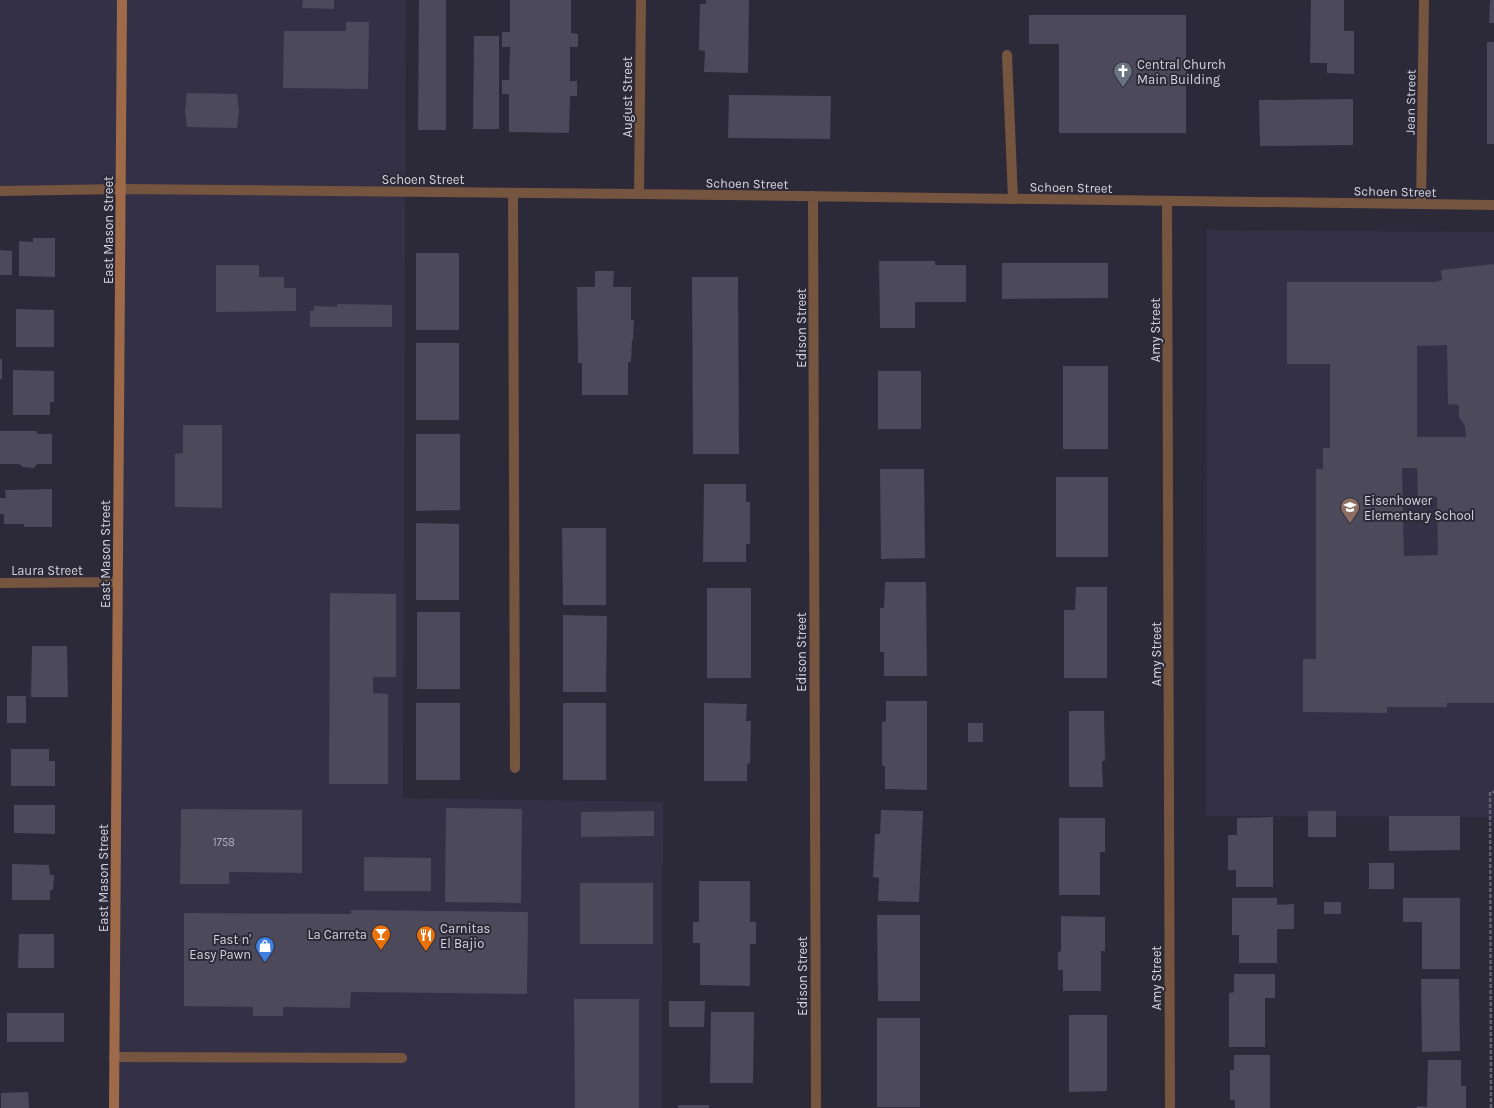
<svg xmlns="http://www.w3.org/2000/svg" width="1494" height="1108" font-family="Karla,sans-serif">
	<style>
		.built { fill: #343146 }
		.building { fill: #4b495a; fill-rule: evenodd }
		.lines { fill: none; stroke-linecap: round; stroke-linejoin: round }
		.path { stroke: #64616f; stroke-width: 2.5; stroke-dasharray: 4 2; stroke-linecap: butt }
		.lane { stroke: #755440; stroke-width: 10 }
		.street { stroke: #755440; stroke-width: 10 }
		.secondary { stroke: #9e6a4a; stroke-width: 10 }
		.labels { text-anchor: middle; stroke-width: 4; stroke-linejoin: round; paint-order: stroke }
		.number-label { font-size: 11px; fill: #b2b1bd }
		.poi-label { font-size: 13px; fill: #d5d4de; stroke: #2c2938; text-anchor: start }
		.street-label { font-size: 13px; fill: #d5d4de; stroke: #2c2938 }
	</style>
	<rect width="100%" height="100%" fill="#2c2938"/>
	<path class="built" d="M0 0H406L403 798 663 802 662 1108H114L121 190 0 191Z
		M1207 230 1494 232V817L1206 816Z"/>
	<path class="building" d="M303 0H334V9L302 8Z
		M419 0H446V130H418Z
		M510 0H571V33L578 34V47H570V81H577V96H570L569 133 509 132V94H502V80H509L510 47H502V32H510Z
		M706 0H749L748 73 704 72 705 51 699 50 700 4H706Z
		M1311 0H1344V31H1354V74L1327 73V63H1310Z
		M1490 0H1494V23H1489Z
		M1029 15H1186V133H1059V44H1029Z
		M346 22H369L368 89 283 88 284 31H346Z
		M474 36H499V129H473Z
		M1487 42H1494V144H1487Z
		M187 93 237 94 239 111 237 128 187 127 185 110Z
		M729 95 831 96 830 139 728 138Z
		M1353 99V145L1260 146 1259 100Z
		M33 238H55V277L19 276V241L33 242Z
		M0 250 12 251V275H0Z
		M416 253H459V330H416Z
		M879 261H935V265H966V302H915V328H880Z
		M1002 263H1108V298L1002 299Z
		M1494 264V703H1447V707H1387V713L1303 712V659H1316V469H1323V448H1330V364H1287V282H1434L1442 280 1441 270ZM1447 345 1448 404 1459 405V417L1465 426 1466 437H1417V346ZM1402 468H1417L1418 497H1437L1438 555 1404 556Z
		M216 265H259V277H284V288H296V311L216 312Z
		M595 271H614L613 287H631V320H634L633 340H632L631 362H628V395H582V363H578L577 287H595Z
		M692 277H738L739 454H693Z
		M337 304 392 305V327H310V311H314V306L337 307Z
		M16 309 54 310V347H16Z
		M416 343H459V420H416Z
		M0 359H2V379H0Z
		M1063 366H1108V449H1063Z
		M13 370 54 371V402H50V415H13Z
		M878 371H921V429H878Z
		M183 425H222V508L175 507V454L183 453Z
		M0 431H37V434H52V464H37L34 468 23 467 19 464H0Z
		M416 434H460V510L416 511Z
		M880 469H924L925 558 881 559Z
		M1056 477H1108V557H1056Z
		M704 484H746V502H750V544H746V562H703Z
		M52 489V527H24V524H4V514H0V498H6L5 490Z
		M416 523 459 524V600H416Z
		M562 528H606V605H563Z
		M885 582H926L927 676H884V652H880V608H884Z
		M1076 587H1107V678H1064V610H1075Z
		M707 588H751V678H707Z
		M330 593 396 594V677H373V693L388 694V784H329Z
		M417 612H460V689H417Z
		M563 615 607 616 606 692H563Z
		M32 646H67L68 697H31Z
		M7 696H26V723H7Z
		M886 701H927V790L885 789V766H882V722L886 721Z
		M416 703H460V780H416Z
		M563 703H606V780H563Z
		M704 703 747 704 746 721H751L750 763 747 764V781H704Z
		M1069 711H1104L1105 761H1102L1103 787H1069Z
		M968 723H983V742H968Z
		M11 749H49V761H55V786H11Z
		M14 805H55V834L14 833Z
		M446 808 522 809 521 903 445 902Z
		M181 809 302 810V873L229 872V884H180Z
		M881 810 923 811 919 902 878 901 879 878 873 877 875 834H880Z
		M654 811V836L581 837V812Z
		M1308 811H1336V837H1308Z
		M1389 816H1460V850L1389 851Z
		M1273 817V887H1236V870H1228V835H1237V818Z
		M1059 818H1105V852H1100V895H1059Z
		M364 857 431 858V891H364Z
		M1369 863H1394V889H1369Z
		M12 864 49 865 50 875H54L53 890H50V900H12Z
		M699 881H750V922H756V944H750V986L700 985V943H693V922H699Z
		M580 883H653V944H580Z
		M1232 898H1277V905L1294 904V929H1277V963H1239V935H1232Z
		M1403 898H1460V969H1422V922H1403Z
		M1324 902H1341V914H1324Z
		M351 910 528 912 527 994 351 992 350 1008 283 1007V1016H253V1007L184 1006V913L351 914Z
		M877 915H920V1001H878Z
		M1061 916 1105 917V951H1101V991H1063V970H1058V952L1061 951Z
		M19 934H54V968H18Z
		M1234 974H1275V998H1265V1047H1229V993L1234 992Z
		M1421 979H1459L1460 1051 1422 1052Z
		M574 999H639V1108H575Z
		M669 1001H705L704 1027H669Z
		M711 1012H754L753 1083H710Z
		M7 1013H64V1042H7Z
		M1069 1015H1107V1091L1069 1092Z
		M877 1018H920V1107H877Z
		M1234 1055H1270V1108H1235V1100H1230V1070H1234Z
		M1428 1060H1461V1086H1466V1108H1417V1106L1427 1107Z
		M28 1092 29 1108H1V1093Z
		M678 1105H709V1108H678Z"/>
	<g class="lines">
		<path class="path" d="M1491 1108 1490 792H1494"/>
		<path class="lane" d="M1007 55 1013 199
			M513 193 515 768
			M114 1057 402 1058"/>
		<path class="street" d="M0 191 121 189 639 194 1494 205
			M639 194 641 0
			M813 196 816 1108
			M1167 201 1170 1108
			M1421 204 1424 0
			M0 583 118 582"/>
		<path class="secondary" d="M114 1108 122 0"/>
	</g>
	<defs>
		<g id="church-pin" transform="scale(1)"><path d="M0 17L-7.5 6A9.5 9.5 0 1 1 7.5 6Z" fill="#6b7280" stroke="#2c2938"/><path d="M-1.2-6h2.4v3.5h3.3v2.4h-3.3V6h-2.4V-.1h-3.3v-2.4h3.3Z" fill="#fff"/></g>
		<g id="school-pin" transform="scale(1)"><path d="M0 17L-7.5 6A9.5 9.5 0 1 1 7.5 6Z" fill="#8d6e63" stroke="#2c2938"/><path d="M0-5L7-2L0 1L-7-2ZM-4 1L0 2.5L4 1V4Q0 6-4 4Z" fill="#fff"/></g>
		<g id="bar-pin" transform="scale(1)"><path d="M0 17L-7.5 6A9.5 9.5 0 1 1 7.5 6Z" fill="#e8710a" stroke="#2c2938"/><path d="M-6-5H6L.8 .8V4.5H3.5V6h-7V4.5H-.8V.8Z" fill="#fff"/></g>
		<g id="restaurant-pin" transform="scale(1)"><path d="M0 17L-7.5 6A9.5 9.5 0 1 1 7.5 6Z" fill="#e8710a" stroke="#2c2938"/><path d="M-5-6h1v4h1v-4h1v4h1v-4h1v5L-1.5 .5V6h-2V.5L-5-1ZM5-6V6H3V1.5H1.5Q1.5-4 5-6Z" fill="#fff"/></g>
		<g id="shop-pin" transform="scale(1)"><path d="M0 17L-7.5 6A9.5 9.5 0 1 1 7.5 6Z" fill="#3f7fe0" stroke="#2c2938"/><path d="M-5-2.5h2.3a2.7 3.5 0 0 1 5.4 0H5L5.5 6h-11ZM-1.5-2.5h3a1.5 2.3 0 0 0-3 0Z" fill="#fff"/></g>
	</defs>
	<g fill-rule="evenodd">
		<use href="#church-pin" x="1123" y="71"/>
		<use href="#school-pin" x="1350" y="507"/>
		<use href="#bar-pin" x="381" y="934"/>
		<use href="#restaurant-pin" x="426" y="935"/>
		<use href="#shop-pin" x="265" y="946"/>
	</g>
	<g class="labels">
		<g class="number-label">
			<text x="224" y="846">1758</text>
		</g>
		<g class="poi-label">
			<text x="1137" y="69">Central Church<tspan x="1137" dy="15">Main Building</tspan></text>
			<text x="1364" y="505">Eisenhower<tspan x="1364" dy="15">Elementary School</tspan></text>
			<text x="440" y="933">Carnitas<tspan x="440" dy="15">El Bajio</tspan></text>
			<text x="367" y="939" text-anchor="end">La Carreta</text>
			<text x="251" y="944" text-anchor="end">Fast n'<tspan x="251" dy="15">Easy Pawn</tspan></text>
		</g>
		<g class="street-label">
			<text transform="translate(627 97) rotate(-90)" y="5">August Street</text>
			<text transform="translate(1410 102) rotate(-89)" y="5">Jean Street</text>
			<text x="423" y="184">Schoen Street</text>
			<text transform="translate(747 183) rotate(1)" y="5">Schoen Street</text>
			<text transform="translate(1071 187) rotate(1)" y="5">Schoen Street</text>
			<text transform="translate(1395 191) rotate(1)" y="5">Schoen Street</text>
			<text transform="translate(108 230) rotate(-90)" y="5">East Mason Street</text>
			<text transform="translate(801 328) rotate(-90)" y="5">Edison Street</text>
			<text transform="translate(1155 330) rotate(-90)" y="5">Amy Street</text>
			<text transform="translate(105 554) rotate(-90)" y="5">East Mason Street</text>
			<text x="47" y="575">Laura Street</text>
			<text transform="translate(801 652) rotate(-90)" y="5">Edison Street</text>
			<text transform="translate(1156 654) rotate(-90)" y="5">Amy Street</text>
			<text transform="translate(103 878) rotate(-90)" y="5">East Mason Street</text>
			<text transform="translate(802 976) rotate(-90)" y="5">Edison Street</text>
			<text transform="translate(1156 978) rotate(-90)" y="5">Amy Street</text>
		</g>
	</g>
</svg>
